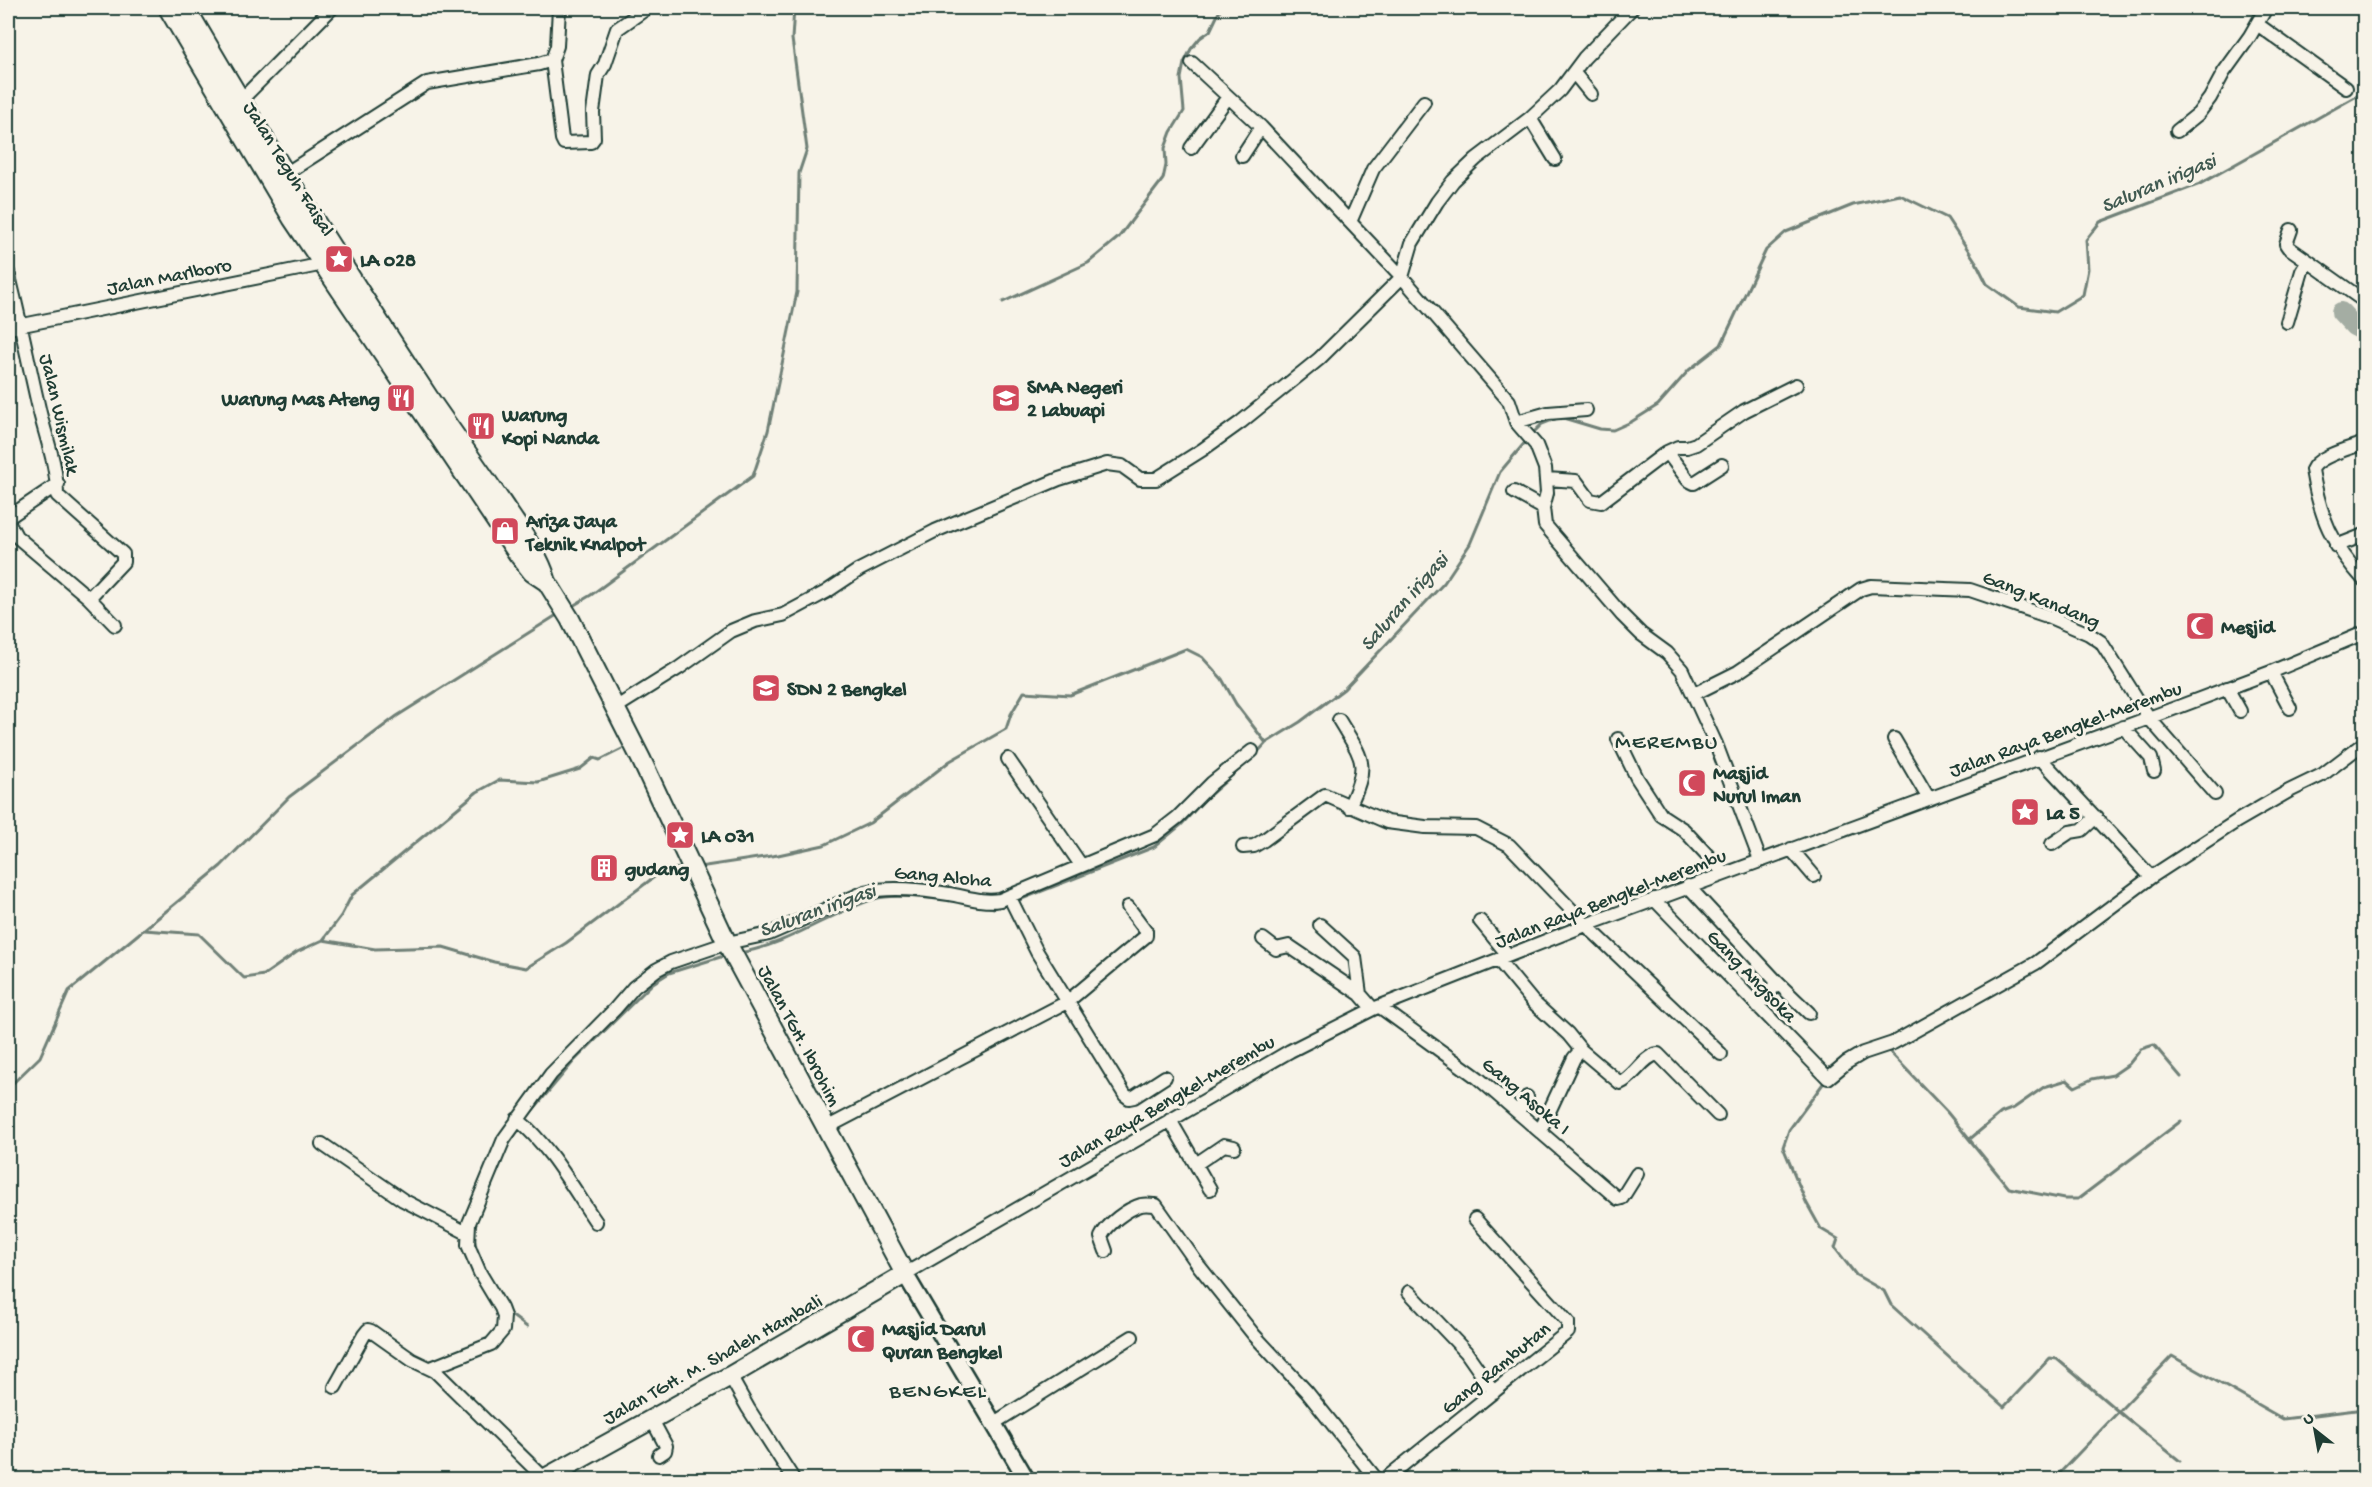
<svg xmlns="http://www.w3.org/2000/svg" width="2372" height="1487" font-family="'Gochi Hand',sans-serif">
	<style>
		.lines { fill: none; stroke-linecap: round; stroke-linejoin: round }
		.stream { stroke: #6f8077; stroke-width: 3 }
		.river { stroke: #a4ada3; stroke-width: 20 }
		.minor-casing { stroke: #1f3d34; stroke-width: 16 }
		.major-casing { stroke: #1f3d34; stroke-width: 20 }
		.highway-casing { stroke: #1f3d34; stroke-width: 22 }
		.minor { stroke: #f7f3e8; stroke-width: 12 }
		.major { stroke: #f7f3e8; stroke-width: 15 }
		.highway { stroke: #f7f3e8; stroke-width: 18 }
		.labels { text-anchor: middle; stroke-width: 6; stroke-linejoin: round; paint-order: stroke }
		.street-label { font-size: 20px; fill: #1f3d34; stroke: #f7f3e8 }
		.poi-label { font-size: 20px; font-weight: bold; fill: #1f3d34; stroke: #f7f3e8; text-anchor: start }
		.water-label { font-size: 21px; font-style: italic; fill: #405950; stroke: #f7f3e8 }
		.quarter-label { font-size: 22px; letter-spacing: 1.5px; fill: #1f3d34; stroke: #f7f3e8 }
	</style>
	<rect width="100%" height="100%" fill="#f7f3e8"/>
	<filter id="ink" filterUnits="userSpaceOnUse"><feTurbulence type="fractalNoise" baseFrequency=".0167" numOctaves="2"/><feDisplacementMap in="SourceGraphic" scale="12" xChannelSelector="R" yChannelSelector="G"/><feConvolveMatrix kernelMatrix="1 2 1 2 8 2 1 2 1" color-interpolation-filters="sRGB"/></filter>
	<g filter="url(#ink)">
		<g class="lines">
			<path class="stream" d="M1003 302 1088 263 1119 237 1163 179 1166 165 1165 148 1171 132 1184 111 1181 78 1184 63 1191 49 1200 38 1210 31 1221 8
				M1531 435 1542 424 1560 417 1600 429 1613 430 1631 422 1658 405 1689 370 1721 345 1766 250 1786 232 1853 205 1900 195 1947 218 1976 262 1987 284 2019 307 2055 312 2083 295 2088 269 2086 240 2100 222 2200 184 2364 92
				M571 607 591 595 753 476 768 431 797 292 799 173 807 149 792 39 794 8
				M1256 754 1266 743 1300 722 1344 689 1444 583 1470 544 1500 472 1527 440
				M699 867 778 855 824 845 870 823 950 761 1006 729 1011 714 1024 692 1070 695 1186 649 1202 657 1222 679 1236 704 1266 743
				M1014 902 1154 847 1182 824 1205 799 1251 759
				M985 906 994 908 1008 904
				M144 930 199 934 244 978 264 975 297 952 323 940 375 949 443 947 494 962 526 968 566 943 665 869 686 868
				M323 940 341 916 352 895 477 792 499 780 538 782 580 769 594 758 600 760 622 749
				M739 953C788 945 827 914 874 899 892 894 915 897 935 898
				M1888 1050 1947 1112 2009 1188 2064 1199H2078L2181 1121
				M1825 1081 1789 1130 1783 1147 1806 1202 1821 1229 1838 1239 1835 1248 1856 1275 1884 1291 1891 1305 2004 1407 2050 1358 2057 1359 2126 1418 2180 1461
				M8 1088 40 1057 69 991 221 866 289 797 397 716 560 613
				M527 1117 574 1061 653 983 669 973 727 955
				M1970 1139 2001 1113 2014 1108 2044 1087 2067 1080 2075 1087 2092 1079 2113 1075 2129 1064 2141 1049 2154 1045 2181 1077
				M504 1152 520 1127
				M474 1237 477 1251
				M507 1310 511 1315 527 1327
				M2053 1480 2172 1356 2283 1419 2364 1409"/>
			<path class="river" d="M2341 312 2354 326 2364 331"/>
			<g class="minor-casing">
				<path id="minor" d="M2257 24 2346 88
					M552 60 562 139 564 143 591 142 594 138 593 112 598 75 605 64 617 29 647 8
					M1192 63 1261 127 1350 222
					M1574 73 1591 94
					M240 101 332 8
					M1424 102 1373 169 1350 222 1402 277 1509 401 1516 422 1536 445 1545 468 1547 493 1543 508 1545 525 1622 615 1641 634 1667 653 1682 670 1716 744 1760 860
					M1530 118 1555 159
					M2177 131 2198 114 2210 98 2224 72 2250 36 2266 8
					M1191 148 1228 97
					M1242 156 1261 127
					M279 178 427 83 539 64 552 60 557 46 559 8
					M2291 230 2286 244 2288 247 2308 261
					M8 272C20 319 29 366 40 413 47 441 57 466 57 495L123 554V562L89 598
					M2287 322 2302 271 2308 261 2364 301
					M8 328 314 266 329 260
					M1516 422 1548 413 1586 410
					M2364 443C2351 448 2317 456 2312 470 2320 517 2332 545 2364 580
					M1667 452 1688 480 1694 483 1722 465
					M1547 479 1576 481 1590 500 1601 502 1667 452 1678 447H1687L1696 444 1744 411 1796 385
					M1514 492 1543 508
					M8 511 9 523 16 536 89 598 115 625
					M9 517 58 484
					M2336 546 2364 535
					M2271 672 2290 708
					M2227 688 2240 711
					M1694 694 1738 672 1861 589 1871 586 1970 590 2047 616 2089 634 2101 642 2149 718 2215 794
					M615 708 679 668 731 631 755 621 783 615 826 592 859 570 935 531 1059 479 1107 464 1122 466 1140 479H1156L1202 450 1241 422 1319 359 1402 277 1412 243 1437 202 1453 181 1476 159 1530 118 1560 90 1584 58 1632 8
					M1339 720C1363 760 1370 762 1349 807
					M2123 727 2151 758 2154 771
					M1618 739 1637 778 1661 815 1684 830 1724 873
					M1894 739 1929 799
					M2039 757 2151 877 2237 821 2289 791 2322 775 2364 743
					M1008 759 1081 865
					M2052 844 2070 832 2082 830 2096 817
					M1243 847 1254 846 1264 840 1325 795 1387 822 1425 827 1476 828 1509 845 1586 925 1721 1054
					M1791 849 1814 876
					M1688 886 1778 983 1809 1013
					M1009 896 1037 952 1125 1095 1129 1098 1134 1097 1165 1077
					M1654 899 1828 1078 1846 1063 1863 1053 1893 1043 2036 963 2151 877
					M1480 921 1508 955
					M1320 925 1355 957 1360 994 1373 1009
					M1263 939 1276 949 1289 946 1360 994
					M1499 961 1533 1002 1568 1034 1581 1050 1574 1058 1540 1131
					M1757 1006 1778 983
					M1380 1007 1478 1078 1618 1199 1622 1198 1637 1174
					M1581 1050 1620 1083C1635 1077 1643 1056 1658 1054L1718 1115
					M1518 1112 1527 1097
					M517 1119C550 1146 572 1187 596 1222
					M1170 1120 1210 1189
					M826 1128 1067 1002 1146 936V931L1128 907
					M322 1144 403 1200 467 1233
					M1196 1164 1224 1145 1234 1147
					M1106 1251 1101 1237C1107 1224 1127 1209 1141 1205 1146 1204 1151 1205 1156 1205L1199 1266 1254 1335 1307 1392 1377 1480
					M905 1274 1290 1051 1373 1009 1586 925 2149 718 2271 672 2364 633
					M1409 1292 1466 1352 1494 1392
					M431 1368 491 1344 503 1330 504 1316 501 1308 480 1273 468 1245 469 1223 504 1139 551 1074 615 1009 634 987 656 970 671 962 727 943 769 934 865 892C891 886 923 890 949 894 967 897 982 903 1000 900L1155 835 1178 817 1212 783 1252 751
					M730 1376 748 1408 794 1480
					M335 1387 364 1335 368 1330 371 1331 412 1360 435 1371 546 1480
					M651 1418 666 1446 665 1451 659 1455
					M994 1423 1132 1337
					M1384 1480 1568 1332V1322L1475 1219"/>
			</g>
			<g class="major-casing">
				<path id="major" d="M905 1274 1027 1480"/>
			</g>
			<g class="highway-casing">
				<path id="highway" d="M168 8 292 218 518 554 532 572 547 582 570 619 641 759 727 943 905 1274 730 1376 542 1480
					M186 8C264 142 347 274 433 404 458 440 484 476 508 512 522 533 539 555 546 579"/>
			</g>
			<use href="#minor" class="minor"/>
			<use href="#major" class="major"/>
			<use href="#highway" class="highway"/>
		</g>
	</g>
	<defs>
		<g id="sight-square" transform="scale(1.5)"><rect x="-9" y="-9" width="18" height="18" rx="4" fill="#d1495b" stroke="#f7f3e8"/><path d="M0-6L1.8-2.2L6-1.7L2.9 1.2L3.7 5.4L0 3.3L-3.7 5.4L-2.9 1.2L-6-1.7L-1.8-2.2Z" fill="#fff"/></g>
		<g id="restaurant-square" transform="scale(1.5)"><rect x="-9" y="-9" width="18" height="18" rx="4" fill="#d1495b" stroke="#f7f3e8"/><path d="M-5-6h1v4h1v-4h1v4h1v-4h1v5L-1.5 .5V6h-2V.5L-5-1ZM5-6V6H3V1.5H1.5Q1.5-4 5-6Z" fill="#fff"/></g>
		<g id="school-square" transform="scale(1.5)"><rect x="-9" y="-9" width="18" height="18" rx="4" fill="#d1495b" stroke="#f7f3e8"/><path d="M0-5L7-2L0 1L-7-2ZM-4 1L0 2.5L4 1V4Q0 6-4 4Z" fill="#fff"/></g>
		<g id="shop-square" transform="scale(1.5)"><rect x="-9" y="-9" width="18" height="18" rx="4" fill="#d1495b" stroke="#f7f3e8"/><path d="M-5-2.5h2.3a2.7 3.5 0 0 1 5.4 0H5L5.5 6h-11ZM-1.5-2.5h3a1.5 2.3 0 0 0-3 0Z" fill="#fff"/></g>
		<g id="mosque-square" transform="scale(1.5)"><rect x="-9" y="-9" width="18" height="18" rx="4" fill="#d1495b" stroke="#f7f3e8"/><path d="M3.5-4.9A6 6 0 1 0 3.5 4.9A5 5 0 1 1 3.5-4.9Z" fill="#fff"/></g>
		<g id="building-square" transform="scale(1.5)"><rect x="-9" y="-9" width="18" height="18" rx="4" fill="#d1495b" stroke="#f7f3e8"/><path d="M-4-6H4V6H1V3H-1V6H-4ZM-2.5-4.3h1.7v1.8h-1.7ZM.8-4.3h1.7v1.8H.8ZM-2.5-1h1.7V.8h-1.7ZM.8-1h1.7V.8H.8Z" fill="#fff"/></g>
	</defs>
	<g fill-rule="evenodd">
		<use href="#sight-square" x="339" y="259"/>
		<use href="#restaurant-square" x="401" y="398"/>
		<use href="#school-square" x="1006" y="398"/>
		<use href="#restaurant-square" x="481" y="426"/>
		<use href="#shop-square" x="505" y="531"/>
		<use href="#mosque-square" x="2200" y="626"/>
		<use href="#school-square" x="766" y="688"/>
		<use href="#mosque-square" x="1692" y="783"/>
		<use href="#sight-square" x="2025" y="812"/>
		<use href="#sight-square" x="680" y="835"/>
		<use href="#building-square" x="604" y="868"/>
		<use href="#mosque-square" x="861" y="1339"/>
	</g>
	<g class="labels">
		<g class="street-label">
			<text transform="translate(290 168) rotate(58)" y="7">Jalan Teguh Faisal</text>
			<text transform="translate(169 275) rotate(-11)" y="7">Jalan Marlboro</text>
			<text transform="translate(61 414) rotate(77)" y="7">Jalan Wismilak</text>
			<text transform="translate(2042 598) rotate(22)" y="7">Gang Kandang</text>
			<text transform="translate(2065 728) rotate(-20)" y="7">Jalan Raya Bengkel-Merembu</text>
			<text transform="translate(943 875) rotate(5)" y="7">Gang Aloha</text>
			<text transform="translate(1610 897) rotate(-21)" y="7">Jalan Raya Bengkel-Merembu</text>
			<text transform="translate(1753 975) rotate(46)" y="7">Gang Angsoka</text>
			<text transform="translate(801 1035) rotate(62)" y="7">Jalan TGH. Ibrohim</text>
			<text transform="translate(1527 1095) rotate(40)" y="7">Gang Asoka I</text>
			<text transform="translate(1166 1100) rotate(-30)" y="7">Jalan Raya Bengkel-Merembu</text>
			<text transform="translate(712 1358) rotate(-29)" y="7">Jalan TGH. M. Shaleh Hambali</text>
			<text transform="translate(1495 1367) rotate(-39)" y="7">Gang Rambutan</text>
		</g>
		<g class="poi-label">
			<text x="360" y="266">LA 028</text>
			<text x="1027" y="393">SMA Negeri<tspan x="1027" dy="23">2 Labuapi</tspan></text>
			<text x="380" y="405" text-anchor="end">Warung Mas Ateng</text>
			<text x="502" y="421">Warung<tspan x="502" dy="23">Kopi Nanda</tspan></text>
			<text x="526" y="527">Ariza Jaya<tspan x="526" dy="23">Teknik Knalpot</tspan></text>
			<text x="2221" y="633">Mesjid</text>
			<text x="787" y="695">SDN 2 Bengkel</text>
			<text x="1713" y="779">Masjid<tspan x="1713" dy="23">Nurul Iman</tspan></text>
			<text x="2046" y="819">La 5</text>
			<text x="701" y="842">LA 031</text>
			<text x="625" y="875">gudang</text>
			<text x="882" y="1335">Masjid Darul<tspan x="882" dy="23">Quran Bengkel</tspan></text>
		</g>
		<g class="water-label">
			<text transform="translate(2158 182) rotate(-23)" y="7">Saluran irigasi</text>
			<text transform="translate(1403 601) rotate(-49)" y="7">Saluran irigasi</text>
			<text transform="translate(817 909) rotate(-20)" y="7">Saluran irigasi</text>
		</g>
		<g class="quarter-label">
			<text x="1667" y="748">MEREMBU</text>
			<text x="938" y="1397">BENGKEL</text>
		</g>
	</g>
	<rect width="2372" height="1487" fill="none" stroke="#f7f3e8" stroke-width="30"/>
	<rect x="15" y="15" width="2342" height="1457" fill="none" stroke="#1f3d34" stroke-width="2" filter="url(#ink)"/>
	<g transform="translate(2315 1430) rotate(329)" stroke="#f7f3e8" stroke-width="4.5" paint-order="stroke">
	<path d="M0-4.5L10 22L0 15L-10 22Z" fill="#1f3d34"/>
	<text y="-9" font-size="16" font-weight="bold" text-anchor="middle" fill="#1f3d34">U</text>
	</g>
</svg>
